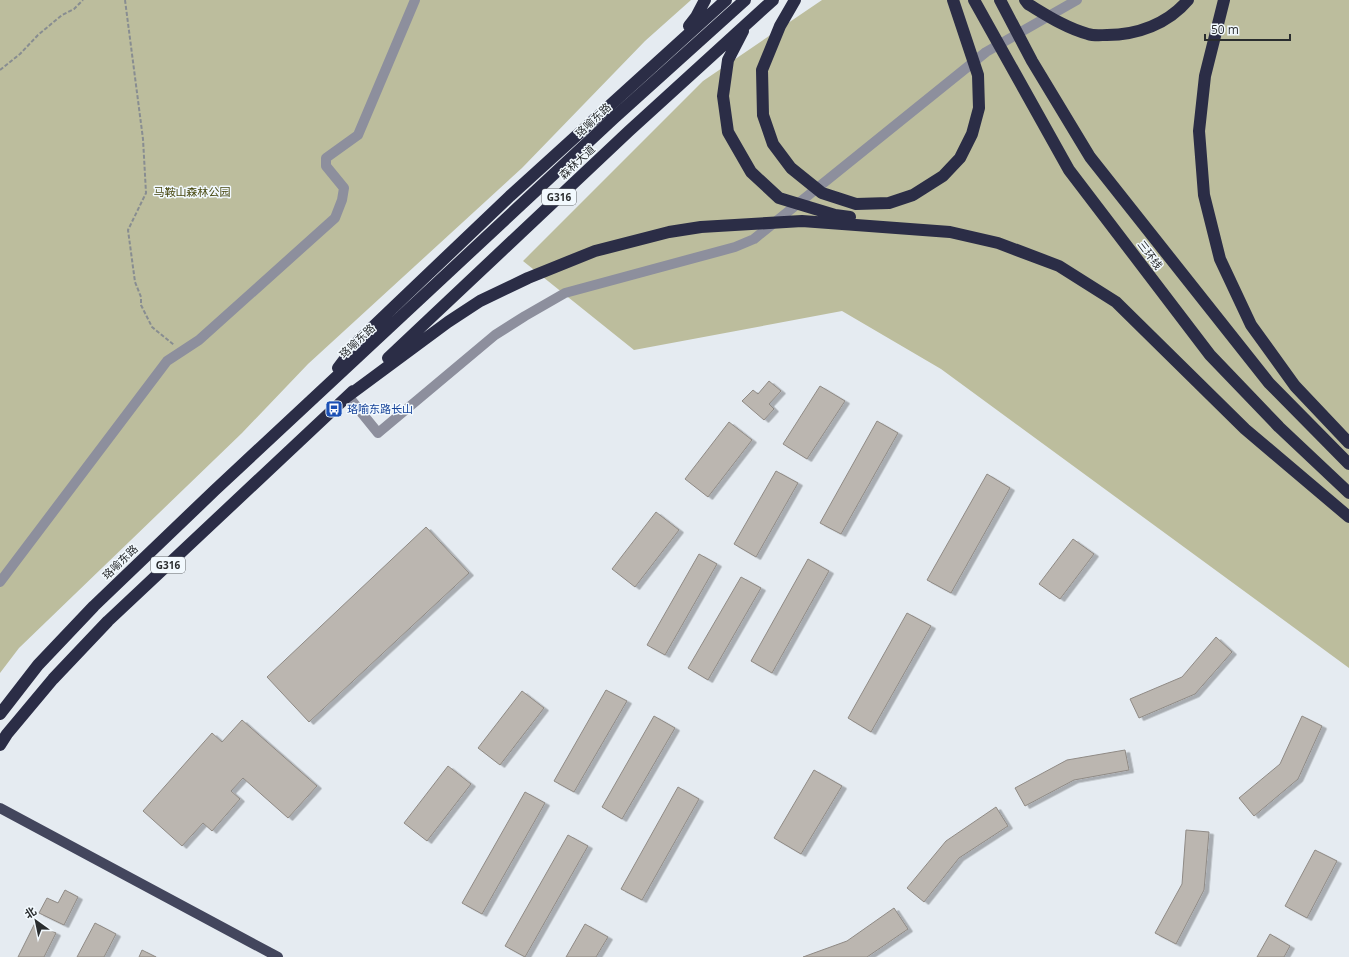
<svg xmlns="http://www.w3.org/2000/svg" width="1349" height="957" font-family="'Open Sans','Noto Sans SC',sans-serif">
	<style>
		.green { fill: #bcbd9d }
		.building { fill: #bbb6b0; stroke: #8f8a85; filter: url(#shadow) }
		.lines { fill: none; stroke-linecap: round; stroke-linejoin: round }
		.path { stroke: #888d91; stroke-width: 2; stroke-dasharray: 4 2; stroke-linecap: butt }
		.minor { stroke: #8d8f9d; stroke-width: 10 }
		.major { stroke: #43465d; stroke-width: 10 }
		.highway { stroke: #2b2d46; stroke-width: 12 }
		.labels { text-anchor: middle; stroke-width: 3; stroke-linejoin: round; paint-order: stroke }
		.shield { fill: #f2f9fe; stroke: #666a6d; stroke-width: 1 }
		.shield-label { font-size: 10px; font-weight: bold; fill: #2a2d2f }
		.street-label { font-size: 11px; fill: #2a2d2f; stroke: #f2f9fe }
		.park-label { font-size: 11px; fill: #474810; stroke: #f2f9fe }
		.transit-label { font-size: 11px; fill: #164399; stroke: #f2f9fe; text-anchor: start }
	</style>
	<defs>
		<filter id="shadow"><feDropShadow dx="4.5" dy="2.5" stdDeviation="0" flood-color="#0004"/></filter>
	</defs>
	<rect width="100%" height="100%" fill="#e5ebf1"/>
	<path class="green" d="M0 0H691L645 41 522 168 308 364 242 433 19 648 0 673Z
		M822 0H1349V668L941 369 842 311 634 350 523 261 703 81Z"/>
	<path class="building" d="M769 381 781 391 769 404 774 409 764 420 742 401 753 390 758 394Z
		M820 386 845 401 807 459 783 444Z
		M877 421 898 433 841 534 820 523Z
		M729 422 752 440 708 497 685 479Z
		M776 471 798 483 756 557 734 544Z
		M987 474 1010 488 951 593 927 580Z
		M656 512 679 530 635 587 612 569Z
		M426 527 469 573 309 722 267 677Z
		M1073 539 1094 554 1060 599 1039 584Z
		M699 554 717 564 665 655 647 645Z
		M808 559 829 571 772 673 751 661Z
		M741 577 761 588 708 680 688 668Z
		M907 613 931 626 871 732 848 718Z
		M1216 637 1232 652 1195 694 1139 718 1130 699 1182 677Z
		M606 690 627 701 574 792 554 781Z
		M522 691 544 708 500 765 478 748Z
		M654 716 675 728 622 819 602 807Z
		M1302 716 1322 726 1298 779 1254 816 1239 798 1280 764Z
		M242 720 317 786 288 818 243 778 231 791 240 799 212 831 203 823 182 846 143 811 212 733 222 742Z
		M1125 750 1129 770 1074 780 1025 806 1015 788 1067 760Z
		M448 766 471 784 427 841 404 823Z
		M814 770 842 786 801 854 774 838Z
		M678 787 699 799 642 900 621 889Z
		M525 792 545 803 482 914 462 903Z
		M996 807 1008 826 959 858 924 902 907 888 946 841Z
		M1186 830 1209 832 1204 890 1176 944 1155 933 1182 884Z
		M568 835 588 846 525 957 505 946Z
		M1315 850 1337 861 1307 918 1285 906Z
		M65 890 78 897 64 925 39 913 47 898 58 903Z
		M894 908 908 929 867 957H803L847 941Z
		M35 923 56 933 44 957H18Z
		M95 923 116 934 104 957H77Z
		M585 924 608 937 596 957H566Z
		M1270 934 1290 946 1284 957H1257Z
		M142 950 156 957H139Z"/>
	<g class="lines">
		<path class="path" d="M125 0 143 139 146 193 128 230 135 282 141 297V305L152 327 174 345
			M0 70 20 54 38 35 62 15 74 9 83 0"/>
		<path class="minor" d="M348 396 378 433 495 335 525 316 565 293 735 247 754 239 986 52 1077 0
			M0 582 167 361 199 340 335 218 342 200 344 188 326 166V158L358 135 415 0"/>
		<path class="major" d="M0 808 278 957"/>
		<path class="highway" d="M795 0 780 26 762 70 763 115 773 144 791 168 822 193 856 204 889 203 913 195 943 176 960 158 972 134 979 108 978 75 953 0
			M974 0 1069 170 1210 355 1279 427 1349 493
			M1000 0 1032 61 1090 157 1269 383 1349 464
			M1025 0 1028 4C1048 16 1066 28 1088 34 1094 36 1101 35 1107 35 1137 35 1168 24 1188 0
			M1224 0 1205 76 1199 131 1204 195 1220 259 1251 325 1295 386 1349 443
			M689 26 696 17 705 0
			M743 31 728 60 723 96 728 132 751 172 779 198 835 215 850 217
			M388 358 629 131 773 0
			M338 368 359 340 510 196 726 0
			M348 396 448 322 480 301 528 278 595 251 669 232 701 227 802 221 950 232 998 243 1059 266 1116 302 1245 429 1349 517
			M0 714 38 665 94 606 215 490 614 118 745 0
			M0 745 7 734 53 679 108 621 353 391"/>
	</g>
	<defs>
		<g id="bus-square" transform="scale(0.9)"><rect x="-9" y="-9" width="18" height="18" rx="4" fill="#1a4fb4" stroke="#f2f9fe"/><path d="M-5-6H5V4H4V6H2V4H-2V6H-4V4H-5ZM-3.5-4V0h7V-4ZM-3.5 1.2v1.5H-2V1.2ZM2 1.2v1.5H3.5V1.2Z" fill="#fff"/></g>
	</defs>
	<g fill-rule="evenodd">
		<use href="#bus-square" x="334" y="409"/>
	</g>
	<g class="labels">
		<g class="shield">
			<rect x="542" y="189" width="34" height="16" rx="3"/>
			<rect x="151" y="557" width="34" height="16" rx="3"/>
		</g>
		<g class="shield-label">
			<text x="559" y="201">G316</text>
			<text x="168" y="569">G316</text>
		</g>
		<g class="street-label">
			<text transform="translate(593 120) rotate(-43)" y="4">珞喻东路</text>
			<text transform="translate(577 162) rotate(-43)" y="4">森林大道</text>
			<text transform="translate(1150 255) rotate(53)" y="4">三环线</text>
			<text transform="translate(357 341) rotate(-43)" y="4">珞喻东路</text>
			<text transform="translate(120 562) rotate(-44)" y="4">珞喻东路</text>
		</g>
		<g class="park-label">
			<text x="192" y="196">马鞍山森林公园</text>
		</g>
		<g class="transit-label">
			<text x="347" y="413">珞喻东路长山</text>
		</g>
	</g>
	<g transform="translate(36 921) rotate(327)" stroke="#f2f9fe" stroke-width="3" paint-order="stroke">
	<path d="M0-3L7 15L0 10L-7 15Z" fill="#2a2d2f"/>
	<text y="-6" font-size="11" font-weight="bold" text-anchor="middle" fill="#2a2d2f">北</text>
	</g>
	<path d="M1205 34v6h85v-6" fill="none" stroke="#2a2d2f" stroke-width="2"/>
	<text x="1211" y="34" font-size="12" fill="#2a2d2f" stroke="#f2f9fe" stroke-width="3" paint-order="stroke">50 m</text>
</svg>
